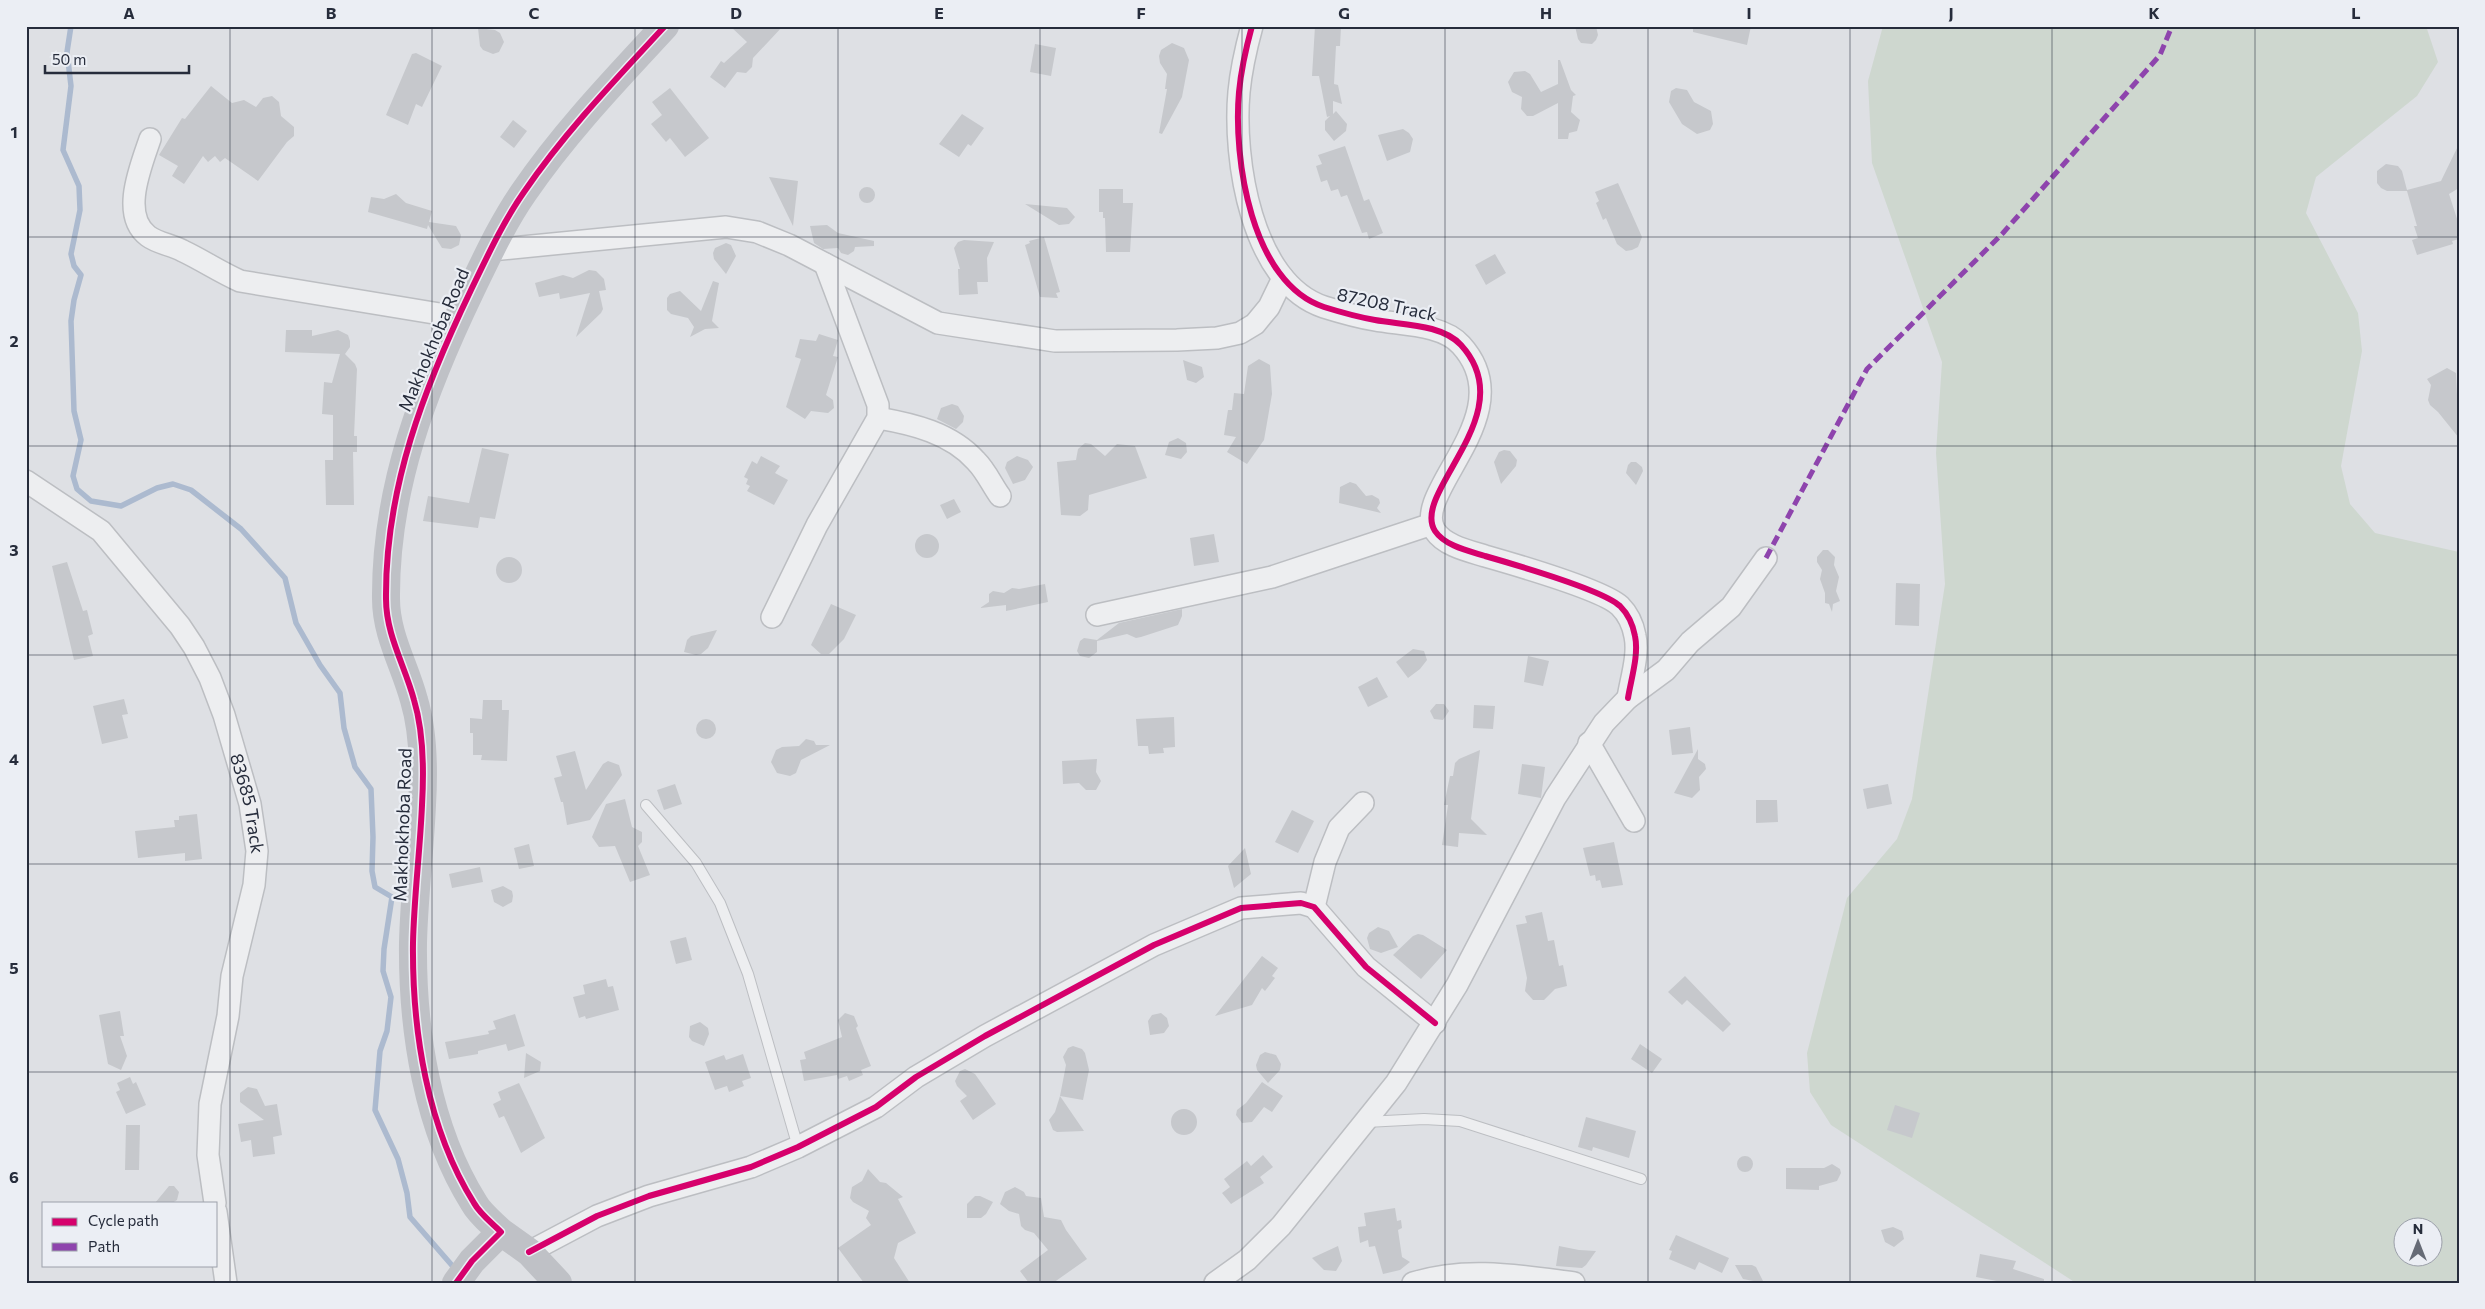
<svg xmlns="http://www.w3.org/2000/svg" width="2485" height="1309" font-family="Commissioner,sans-serif">
	<style>
		.green { fill: #ced7cf; fill-rule: evenodd }
		.lines { fill: none; stroke-linecap: round; stroke-linejoin: round }
		.stream { stroke: #acbacf; stroke-width: 5.5 }
		.building { fill: #c6c8cc }
		.lane-casing { stroke: #bcbec2; stroke-width: 12 }
		.street-casing { stroke: #bcbec2; stroke-width: 24 }
		.lane { stroke: #edeef0; stroke-width: 10 }
		.street { stroke: #edeef0; stroke-width: 21 }
		.secondary { stroke: #bfc1c6; stroke-width: 28 }
		.quiet { stroke: #8e44ad; stroke-width: 5; stroke-dasharray: 10 5; stroke-linecap: butt }
		.cycleway-casing { stroke: #ebeef4; stroke-width: 9 }
		.cycleway { stroke: #d6006c; stroke-width: 6 }
		.grid { fill: none; stroke: #262c3b; stroke-width: 1; stroke-opacity: 0.55 }
		.labels { text-anchor: middle; stroke-width: 4.5; stroke-linejoin: round; paint-order: stroke }
		.street-label { font-size: 18px; fill: #262c3b; stroke: #ebeef4 }
		.neatline { fill: none; stroke: #262c3b; stroke-width: 2 }
		.grid-label { font-size: 16px; text-anchor: middle; font-weight: bold; fill: #262c3b }
	</style>
	<rect width="100%" height="100%" fill="#dee0e4"/>
	<path class="green" d="M1883 26H2426L2438 62 2417 96 2316 177 2306 213 2358 313 2362 351 2341 466 2350 504 2375 533 2459 552V1283H2076L1831 1125 1810 1092 1807 1053 1847 898 1897 839 1912 799 1945 584 1936 453 1942 362 1872 163 1868 81ZM2402 1226H2432V1256H2402Z"/>
	<g class="lines">
		<path class="stream" d="M71 26 67 52 71 86 63 150 79 186 80 210 71 254 74 266 81 275 74 300 71 321 74 411 81 440 73 476 77 489 91 501 121 506 157 488 173 484 191 490 241 529 285 578 296 623 320 665 340 693 344 728 355 767 371 789 373 837 372 871 375 887 392 897 384 949 383 971 391 997 387 1031 380 1051 375 1110 398 1159 407 1193 410 1217 456 1270"/>
	</g>
	<path class="building" d="M730 26H783L753 58 752 67 746 73 737 72 725 88 710 77 721 61 724 63 747 42Z
		M1315 26H1341L1340 46H1336L1334 84 1338 85 1342 104 1333 101V114L1336 111 1347 124 1346 131 1334 141 1325 130V121L1330 116 1327 117 1319 76H1312Z
		M1575 26H1596L1598 35 1596 40 1592 44 1581 43 1578 39Z
		M1693 26H1751L1747 45 1693 32Z
		M478 28 495 30 500 33 504 42 499 52 493 54 483 50 480 46Z
		M1172 43 1184 48 1189 60 1182 97 1162 134 1159 133 1167 89H1165L1167 74 1160 63 1159 56 1161 50Z
		M1035 44 1056 48 1051 76 1030 72Z
		M416 53 442 66 422 107 416 104 408 125 386 115 412 54Z
		M1558 60H1560L1571 90 1576 95 1573 96 1571 112 1580 120 1577 131 1569 133 1568 139H1558V103L1533 116H1527L1521 109 1522 97 1512 92 1508 82 1514 72 1525 71 1530 74 1541 92 1558 84Z
		M211 86 232 103 244 100 256 107 263 98 272 96 279 102 281 116 294 127V136L287 142 258 181 225 158 220 162 215 156 208 162 203 156 184 184 172 176 178 166 159 155 182 118 185 119Z
		M670 88 709 138 685 157 670 138 666 142 651 124 662 115 652 102Z
		M1676 88 1687 90 1694 102 1711 111 1713 124 1710 130 1697 134 1682 124 1669 102 1671 91Z
		M962 114 984 128 971 146 968 144 959 157 939 144Z
		M513 120 527 131 514 148 500 137Z
		M1403 129 1409 133 1413 139 1410 152 1387 161 1378 135Z
		M2459 144V188L2449 194 2459 225V239L2452 241 2453 244 2417 255 2412 240 2418 238 2414 226H2417L2407 191H2387L2381 188 2377 183V171L2386 164 2398 166 2402 171 2407 190 2441 181Z
		M1345 146 1364 201 1369 199 1383 233 1369 239 1367 232 1362 233 1347 195 1341 197 1338 189 1331 191 1327 180 1321 182 1316 166 1322 164 1318 155Z
		M769 177 798 181 793 226Z
		M1618 183 1642 237 1638 247 1632 250 1626 251 1617 244 1606 218 1603 220 1596 203 1599 201 1595 192Z
		M859 195a8 8 0 1 1 16 0a8 8 0 1 1-16 0Z
		M1099 189H1123V203H1133L1130 252H1106L1105 218H1103V212H1099Z
		M396 194 406 203 432 211 429 222 456 226 461 235 459 245 451 249 442 248 428 225 427 229 368 212 371 197 384 199Z
		M1025 204 1067 208 1075 217 1069 224 1059 225Z
		M827 225 838 233 874 241V246L855 247 854 251 848 255 841 253 838 248 823 249 814 243 810 226Z
		M1044 237 1060 292 1056 293 1058 298 1040 297 1025 245 1030 243 1029 241Z
		M964 240 994 242 987 258 988 282H977L978 294 959 295 958 269H960L954 248 958 242Z
		M726 243 731 245 736 256 726 274 714 259 713 253 715 248Z
		M1495 254 1506 273 1486 285 1475 265Z
		M589 270 596 271 604 279 606 290 599 291 603 309 601 313 576 337 590 293 560 299 559 293 539 297 535 283 563 275 573 278Z
		M713 281 719 283 712 321 719 328 705 329 690 337 694 327 688 318 671 314 667 310V298L670 294 680 291 701 311Z
		M286 330H312V336L338 330 348 335 350 341V347L345 354 355 364 357 369 354 436H357V452H353L354 505H326L325 460H333V415L322 414 324 382 332 383 340 354 285 352Z
		M819 334 838 340 833 356 838 357 826 395 833 400 834 408 828 413 811 411 805 419 786 407 801 359 795 357 800 339 816 341Z
		M1259 359 1270 365 1272 394 1264 440 1247 464 1227 452 1236 437 1224 435 1228 410H1232L1234 393 1244 394 1248 366Z
		M1183 360 1202 367 1204 377 1196 383 1187 380Z
		M2447 368 2456 373 2459 438 2438 412 2430 405 2428 400 2431 385 2427 379Z
		M952 404 958 406 964 416 963 422 956 429 937 419 941 408Z
		M1178 438 1186 443 1187 452 1181 459 1165 455 1169 442Z
		M1085 443 1091 444 1105 456 1117 444 1135 446 1147 478 1089 495 1088 510 1080 516 1061 515 1057 462 1076 460 1078 449Z
		M482 448 509 454 495 519 480 517 478 528 423 521 428 496 469 503Z
		M1504 450 1510 451 1517 460 1516 466 1501 484 1494 462 1499 452Z
		M761 456 780 466 775 473 788 480 774 505 747 491 750 486 746 484 748 479 744 477 752 461 757 464Z
		M1017 456 1028 460 1033 467 1025 480 1013 484 1005 468 1007 462Z
		M1631 462H1636L1642 467 1643 471 1636 485 1626 473 1628 465Z
		M1350 482 1356 484 1366 496 1372 495 1379 499 1380 503 1377 508 1381 513 1339 503 1340 487Z
		M954 499 961 512 947 519 940 505Z
		M915 546a12 12 0 1 1 24 0a12 12 0 1 1-24 0Z
		M1214 534 1219 562 1194 566 1190 538Z
		M1823 550H1828L1835 557 1834 565 1839 577 1836 591 1840 601 1833 604 1832 612 1829 604 1825 603V593L1820 579 1822 570 1817 562V557Z
		M496 570a13 13 0 1 1 26 0a13 13 0 1 1-26 0Z
		M67 562 83 611 87 610 93 634 88 636 93 656 74 660 52 566Z
		M1896 583 1920 584 1919 626 1895 625Z
		M1045 584 1048 602 1006 611V605L980 608 989 602V594L993 591 1004 593 1012 588 1019 589Z
		M831 604 856 615 844 639 829 654H821L811 645Z
		M1182 609V616L1178 625 1141 637 1136 638 1127 634 1097 641V652L1089 658 1080 656 1077 651 1080 641 1084 638 1097 640 1119 623Z
		M717 630 708 648 701 654 696 655 684 652 687 640 691 636Z
		M1413 649 1424 651 1427 660 1420 669 1408 678 1396 662Z
		M1528 656 1549 661 1543 686 1524 682Z
		M1377 677 1388 697 1368 707 1358 687Z
		M124 699 128 714 122 715 128 738 102 744 93 706Z
		M483 700H502V710H509L507 761 481 760 482 755H473V733H470V718L482 719Z
		M1436 704H1444L1449 711 1443 720 1434 719 1430 711Z
		M1474 705 1495 706 1493 729 1473 728Z
		M1174 717 1175 747 1163 748 1164 753 1149 754 1148 746H1138L1136 719Z
		M696 729a10 10 0 1 1 20 0a10 10 0 1 1-20 0Z
		M1690 727 1693 753 1672 755 1669 730Z
		M806 739 814 741 816 745H830L801 760 796 773 790 776 777 773 771 762 776 750 782 747 799 746Z
		M1698 749V759L1705 764 1706 769 1699 777 1700 790 1692 798 1674 793Z
		M1480 750 1471 819 1487 835 1459 833 1458 847 1442 845 1448 805H1444L1450 776H1453L1455 763 1459 759Z
		M575 751 586 790 603 764 608 761 619 765 622 775 590 820 567 825 563 802H561L554 778 562 776 556 756Z
		M1097 759 1096 772 1101 781 1096 790H1086L1079 783 1063 784 1062 761Z
		M1522 764 1545 767 1541 798 1518 794Z
		M675 784 682 804 664 810 657 790Z
		M1888 784 1892 804 1867 809 1863 789Z
		M625 799 632 827 642 832V842L638 846 650 875 630 882 615 846 599 847 592 837 606 804Z
		M1756 800H1777L1778 822 1756 823Z
		M1292 810 1314 821 1298 853 1275 842Z
		M197 814 202 859 185 861V853L138 858 135 831 175 827 174 820H179V816Z
		M1614 842 1623 885 1602 888 1600 880 1596 881 1595 875 1590 876 1583 848Z
		M529 844 534 866 519 869 514 848Z
		M1245 848 1251 874 1234 888 1228 866Z
		M480 867 483 882 452 888 449 874Z
		M503 886 512 891 513 896 512 902 503 907 494 902 491 890Z
		M1542 912 1548 941 1554 940 1559 966 1563 965 1567 986 1555 989 1544 1000H1533L1525 991 1527 978 1516 925 1527 923 1525 916Z
		M1378 927 1389 931 1398 947 1381 953 1370 949 1367 938 1369 933Z
		M1418 934 1423 935 1447 950 1421 979 1393 955 1413 936Z
		M686 937 692 960 676 964 670 941Z
		M1262 956 1278 968 1272 976 1275 978 1265 991 1262 988 1252 1005 1215 1016Z
		M1685 976 1731 1024 1723 1032 1687 1000 1682 1005 1668 992Z
		M606 979 608 987 613 986 619 1010 586 1019 585 1016 579 1018 573 997 585 994 583 985Z
		M120 1011 124 1036H120L127 1056 121 1070 108 1064 99 1015Z
		M845 1013 854 1016 858 1026 856 1028 871 1066 861 1070 863 1075 849 1081 847 1076 838 1079 837 1075 804 1081 800 1060 806 1059 804 1052 842 1037 838 1020Z
		M1161 1013 1167 1018 1169 1026 1164 1033 1150 1035 1148 1021 1152 1015Z
		M515 1014 525 1046 508 1051 506 1044 478 1051V1054L449 1059 445 1042 489 1034 488 1031 496 1029 493 1021Z
		M700 1022 708 1028 709 1034 704 1046 692 1041 689 1037 690 1026Z
		M1640 1044 1662 1059 1652 1073 1631 1059Z
		M1073 1046 1082 1049 1085 1053 1089 1070 1083 1100 1060 1096 1066 1065 1063 1057 1068 1048Z
		M1265 1052 1276 1055 1281 1064 1280 1070 1268 1083 1257 1070 1256 1065 1260 1055Z
		M526 1053 541 1062 540 1071 524 1078Z
		M743 1054 751 1078 742 1081 744 1086 729 1092 727 1086 715 1090 705 1062 724 1055 726 1060Z
		M965 1069 975 1074 996 1104 973 1120 960 1101 967 1096 957 1086 955 1081 960 1071Z
		M130 1077 133 1084 136 1082 146 1105 126 1114 116 1092 120 1090 117 1083Z
		M1262 1082 1283 1096 1272 1112 1264 1107 1252 1122 1242 1123 1236 1115 1237 1110 1246 1103Z
		M519 1083 545 1138 521 1153 504 1116 499 1118 493 1104 501 1100 498 1092Z
		M248 1087 257 1089 265 1106 277 1104 282 1135 273 1137 275 1154 253 1157 251 1140 241 1142 238 1124 264 1120 240 1102V1093Z
		M1060 1096 1084 1131 1057 1132 1053 1130 1049 1120 1055 1112Z
		M1895 1105 1920 1113 1912 1138 1887 1130Z
		M1171 1122a13 13 0 1 1 26 0a13 13 0 1 1-26 0Z
		M1586 1117 1636 1131 1629 1158 1593 1147 1592 1151 1578 1147Z
		M126 1125H140L139 1170H125Z
		M1263 1155 1273 1167 1260 1177 1264 1183 1231 1204 1222 1193 1230 1187 1224 1179 1247 1161 1251 1166Z
		M1737 1164a8 8 0 1 1 16 0a8 8 0 1 1-16 0Z
		M1832 1164 1840 1169 1841 1173 1837 1181 1819 1186V1190L1786 1189V1168H1824Z
		M868 1169 880 1182 886 1183 903 1197 898 1199 916 1233 898 1243 894 1258 910 1283H864L838 1248 871 1225 866 1218 869 1211 853 1202 850 1198 852 1187 862 1181Z
		M169 1186H174L179 1192 177 1200 172 1203H155Z
		M1015 1187 1024 1192 1026 1196 1041 1198 1044 1217 1061 1220 1066 1230 1087 1259 1053 1283H1029L1020 1271 1048 1250 1034 1233 1025 1230 1021 1226 1019 1214 1009 1211 1000 1204 1005 1192Z
		M975 1196H980L993 1202 986 1214 981 1218H967V1204Z
		M1395 1208 1397 1221 1401 1220 1402 1228 1398 1230 1402 1257 1410 1262 1400 1270 1383 1274 1375 1246 1369 1247 1368 1240 1360 1243 1358 1227 1366 1226 1364 1213Z
		M1893 1227 1902 1231 1904 1239 1894 1247 1885 1242 1881 1230Z
		M1676 1235 1729 1258 1722 1273 1699 1262 1695 1270 1669 1259 1672 1251 1669 1250Z
		M1338 1246 1342 1261 1336 1271 1324 1270 1312 1258Z
		M1559 1246 1579 1250 1596 1251 1586 1265 1582 1268 1556 1266Z
		M1980 1254 2016 1261 2013 1269 2044 1279V1283H2007L1976 1277Z
		M1735 1265H1752L1756 1267 1764 1283 1743 1279Z"/>
	<g class="lines">
		<g class="lane-casing">
			<path id="lane" d="M646 805 696 863 720 903 748 974 798 1147
				M1366 1122 1424 1119 1460 1121 1641 1179"/>
		</g>
		<g class="street-casing">
			<g id="street">
				<path d="M1252 26C1246 48 1241 70 1239 92 1233 158 1251 283 1324 307 1340 312 1358 317 1375 320 1402 325 1442 324 1461 345 1524 414 1410 492 1435 531 1445 546 1469 551 1485 556 1513 564 1603 590 1620 606 1628 614 1633 625 1635 636 1639 655 1631 679 1628 698"/>
				<path d="M150 139C141 166 120 215 148 236 157 243 172 245 183 251 202 260 220 272 240 281L458 317"/>
				<path d="M491 250 726 227 757 232 789 245 938 323 1055 341 1177 340 1217 338 1240 333 1255 324 1269 307 1283 278"/>
				<path d="M878 418C913 424 951 433 976 461 986 471 992 485 1000 496"/>
				<path id="s1" d="M26 481 101 531 180 626 194 647 210 678 224 715 250 804 257 851 254 885 232 976 228 1016 210 1104 208 1155 215 1203"/>
				<path d="M1097 615 1272 577 1432 524"/>
				<path d="M772 617 817 525 878 418V405L825 264"/>
				<path d="M1589 743 1634 821"/>
				<path d="M1314 907 1325 862 1339 828 1363 803"/>
				<path d="M216 1212 226 1283"/>
				<path d="M529 1252 597 1216 649 1196 751 1167 798 1147 876 1107 916 1077 985 1036 1154 945 1241 908 1301 903 1314 907 1366 967 1435 1023"/>
				<path d="M1215 1283 1247 1260 1281 1226 1396 1083 1457 985 1555 798 1604 723 1628 698 1666 670 1690 642 1731 607 1766 558"/>
				<path d="M1413 1283C1467 1266 1520 1276 1574 1283"/>
			</g>
		</g>
		<use href="#lane" class="lane"/>
		<use href="#street" class="street"/>
		<path class="secondary" d="M501 1232 529 1252 558 1283
			M456 1283 472 1261 501 1232C492 1223 480 1214 474 1203 427 1128 412 1030 413 943 414 897 420 851 422 805 424 771 424 733 414 700 405 666 386 635 386 599 385 488 424 388 471 290 487 257 503 222 524 192 565 132 616 79 665 26"/>
		<path class="quiet" d="M1766 558 1867 369 2003 233 2160 55 2172 26"/>
		<g class="cycleway-casing">
			<path id="cycleway" d="M1252 26C1246 48 1241 70 1239 92 1233 158 1251 283 1324 307 1340 312 1358 317 1375 320 1402 325 1442 324 1461 345 1524 414 1410 492 1435 531 1445 546 1469 551 1485 556 1513 564 1603 590 1620 606 1628 614 1633 625 1635 636 1639 655 1631 679 1628 698
				M529 1252 597 1216 649 1196 751 1167 798 1147 876 1107 916 1077 985 1036 1154 945 1241 908 1301 903 1314 907 1366 967 1435 1023
				M456 1283 472 1261 501 1232C492 1223 480 1214 474 1203 427 1128 412 1030 413 943 414 897 420 851 422 805 424 771 424 733 414 700 405 666 386 635 386 599 385 488 424 388 471 290 487 257 503 222 524 192 565 132 616 79 665 26"/>
		</g>
		<use href="#cycleway" class="cycleway"/>
	</g>
	<path class="grid" d="M230 26V1283M432 26V1283M635 26V1283M838 26V1283M1040 26V1283M1242 26V1283M1445 26V1283M1648 26V1283M1850 26V1283M2052 26V1283M2255 26V1283M26 237H2459M26 446H2459M26 655H2459M26 864H2459M26 1072H2459"/>
	<g class="labels">
		<g class="street-label">
			<text transform="translate(1387 305) rotate(12)" y="6">87208 Track</text>
			<text transform="translate(434 340) rotate(-67)" y="6">Makhokhoba Road</text>
			<text dy="6" stroke="none"><textPath href="#s1" startOffset="405">83685 Track</textPath></text>
			<text transform="translate(403 825) rotate(-88)" y="6">Makhokhoba Road</text>
		</g>
	</g>
	<rect width="2485" height="1309" fill="none" stroke="#ebeef4" stroke-width="55"/>
	<rect x="42" y="1202" width="175" height="65" fill="#ebeef4" stroke="#9ca0aa"/>
	<rect x="52" y="1218" width="25" height="8" fill="#d6006c" stroke="#9ca0aa"/>
	<text x="88" y="1226" font-size="15" fill="#262c3b">Cycle path</text>
	<rect x="52" y="1243" width="25" height="8" fill="#8e44ad" stroke="#9ca0aa"/>
	<text x="88" y="1252" font-size="15" fill="#262c3b">Path</text>
	<g transform="translate(2418 1242)"><circle r="24" fill="#ebeef4" stroke="#9ca0aa"/>
	<path d="M0-4L9 19L0 12L-9 19Z" fill="#666b76"/>
	<text y="-8" font-size="14" font-weight="bold" text-anchor="middle" fill="#262c3b">N</text>
	</g>
	<path d="M45 65v8h144v-8" fill="none" stroke="#262c3b" stroke-width="2.5"/>
	<text x="52" y="65" font-size="15" fill="#262c3b" stroke="#ebeef4" stroke-width="4" paint-order="stroke">50 m</text>
	<rect x="28" y="28" width="2430" height="1254" class="neatline"/>
	<g class="grid-label">
		<text x="129" y="19">A</text>
		<text x="331" y="19">B</text>
		<text x="534" y="19">C</text>
		<text x="736" y="19">D</text>
		<text x="939" y="19">E</text>
		<text x="1141" y="19">F</text>
		<text x="1344" y="19">G</text>
		<text x="1546" y="19">H</text>
		<text x="1749" y="19">I</text>
		<text x="1951" y="19">J</text>
		<text x="2154" y="19">K</text>
		<text x="2356" y="19">L</text>
		<text x="14" y="138">1</text>
		<text x="14" y="347">2</text>
		<text x="14" y="556">3</text>
		<text x="14" y="765">4</text>
		<text x="14" y="974">5</text>
		<text x="14" y="1183">6</text>
	</g>
</svg>
